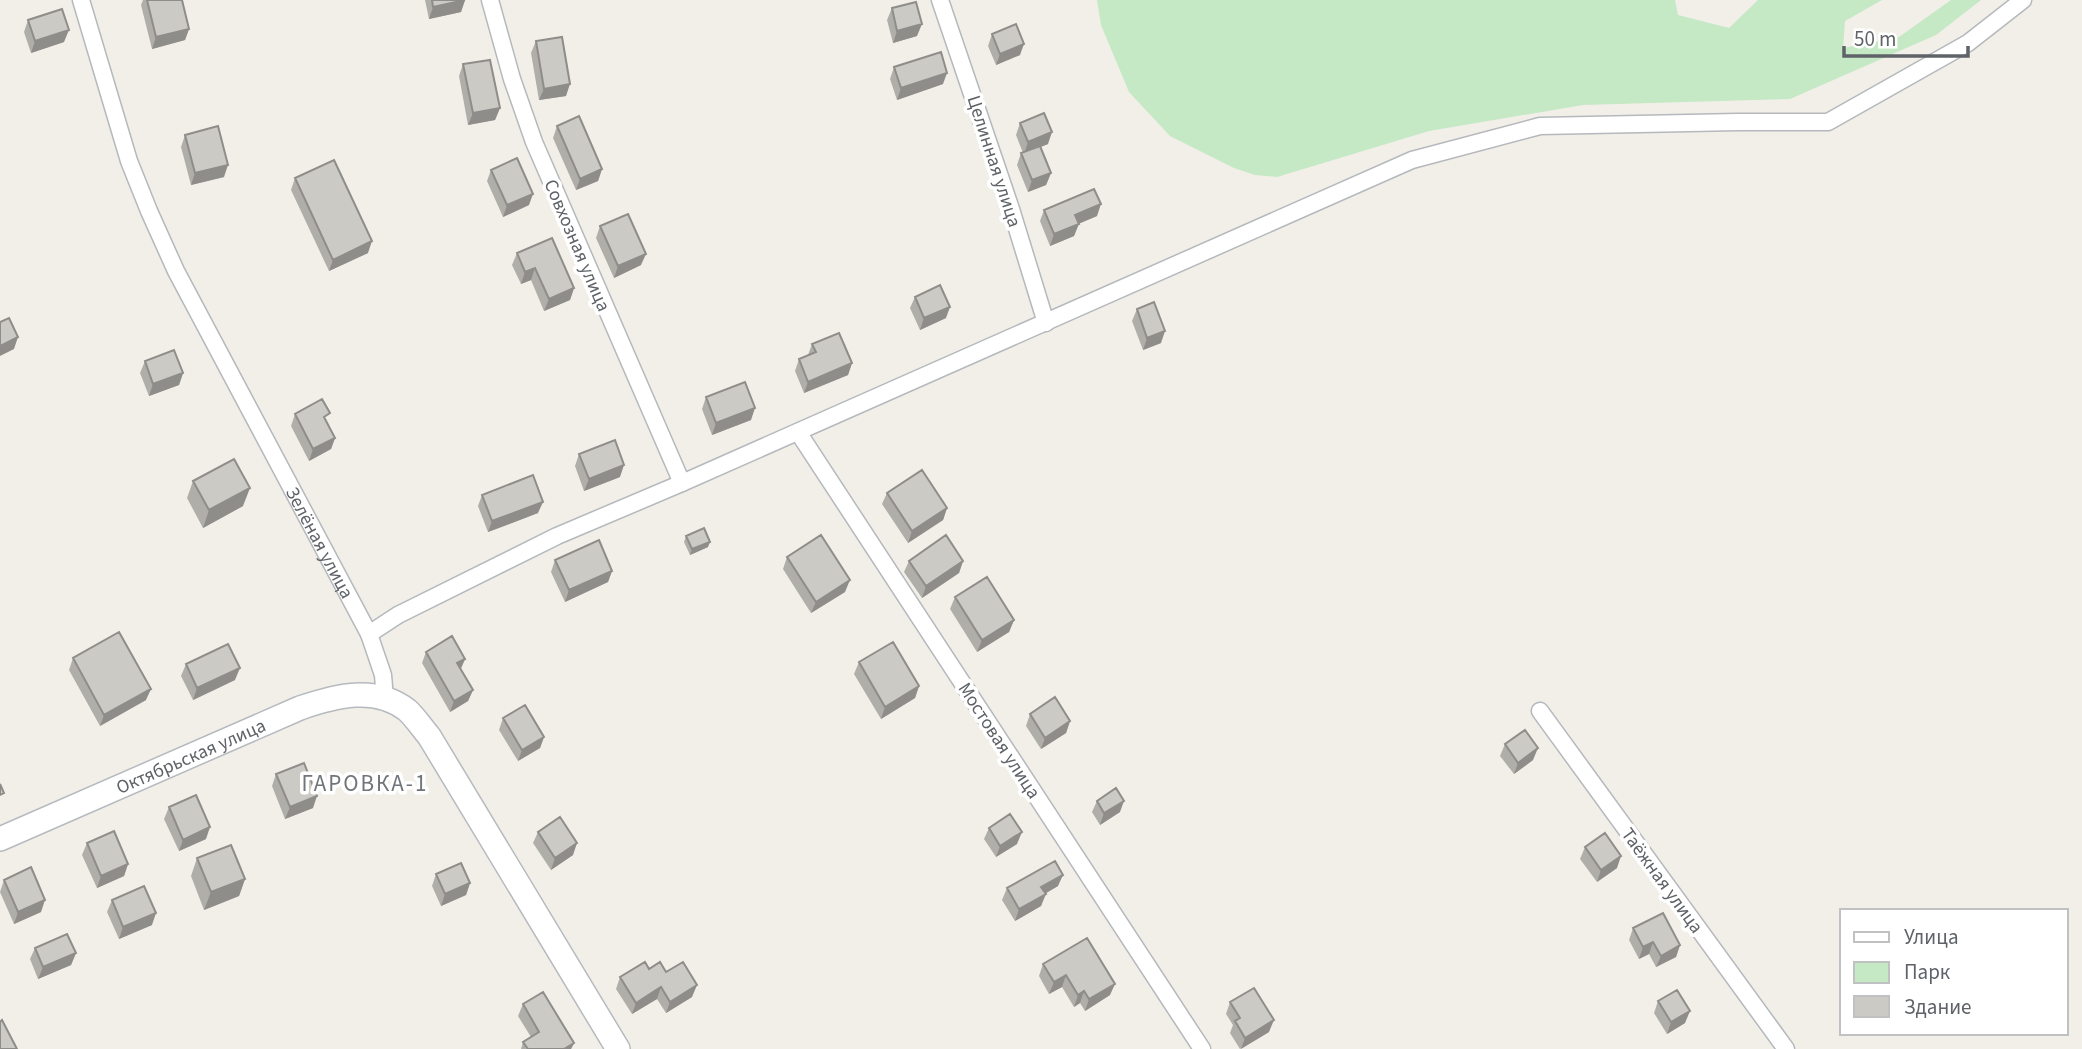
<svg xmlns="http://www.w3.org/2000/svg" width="2082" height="1049" font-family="'Source Sans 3',sans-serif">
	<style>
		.green { fill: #c5e8c5 }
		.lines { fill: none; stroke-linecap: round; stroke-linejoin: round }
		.minor-casing { stroke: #b5b8bc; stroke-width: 19 }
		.secondary-casing { stroke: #b6babf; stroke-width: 26 }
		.minor { stroke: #fff; stroke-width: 16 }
		.secondary { stroke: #fff; stroke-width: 23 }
		.wall { fill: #afaea9 }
		.shaded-wall { fill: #8f8d8a }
		.building { fill: #cccac5; stroke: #8f8d8a; stroke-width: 2 }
		.labels { text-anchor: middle; stroke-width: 7; stroke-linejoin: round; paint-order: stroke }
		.street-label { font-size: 19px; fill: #5f6368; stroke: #fff }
		.quarter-label { font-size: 23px; letter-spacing: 2px; fill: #70757a; stroke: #fff }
	</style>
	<rect width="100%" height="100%" fill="#f1efe8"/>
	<path class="green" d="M1097 0H1675L1678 15 1729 28 1758 0H1882L1845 21 1843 48 1899 37 1951 0H1981L1936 35 1790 99 1583 105 1429 131 1277 177 1255 175 1234 168 1170 136 1129 92 1101 25Z"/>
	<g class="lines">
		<g class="minor-casing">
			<g id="minor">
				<path id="s1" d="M81 0 129 161 149 211 176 271 369 634 383 675 385 699"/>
				<path d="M490 0 512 79 534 142 682 483"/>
				<path d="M940 0 1011 209 1046 323"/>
				<path d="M798 432 1202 1049"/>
				<path d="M369 634 398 615 557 536 682 483 1412 160 1540 126 1738 122H1828L1968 43 2023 0"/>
				<path d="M1540 711 1786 1049"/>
			</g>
		</g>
		<g class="secondary-casing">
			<g id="secondary">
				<path id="s2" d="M0 839 300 708C335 696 375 685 407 710 415 717 422 728 429 736L618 1049"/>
			</g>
		</g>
		<use href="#minor" class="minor"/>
		<use href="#secondary" class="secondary"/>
	</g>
	<path class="wall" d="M143 0H182L189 29 185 40 152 49 141 5Z
		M425 0H465L461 12 429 19Z
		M892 8 917 36 893 43 887 20Z
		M28 20 64 42 31 53 24 32Z
		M992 34 1020 55 996 65 988 46Z
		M536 41 566 96 539 100 531 53Z
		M463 64 500 108 495 120 468 125 459 76Z
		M894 67 943 84 897 100 890 79Z
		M1020 123 1048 144 1040 147 1051 173 1046 185 1028 192 1017 165 1021 153H1023L1016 135Z
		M557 126 602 169 598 181 576 190 553 138Z
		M185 135 224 177 191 185 181 147Z
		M491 170 529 205 503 217 487 181Z
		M295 178 368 253 329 271 291 190Z
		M1044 210 1097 216 1078 224 1074 236 1050 246 1040 221Z
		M600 226 641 265 614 278 596 238Z
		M517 253 574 288 570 300 544 311 531 280 521 284 512 265Z
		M915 297 946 318 920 330 910 308Z
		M1137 309 1161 343 1143 350 1132 321Z
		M812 344 852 363 848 375 804 393 795 371 799 359 808 355Z
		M145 361 183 373 179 385 149 396 140 373Z
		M706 397 751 420 712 435 702 409Z
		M295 414 327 422 335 438 331 449 309 461 291 426Z
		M579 454 620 477 584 491 575 466Z
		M193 481 243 506 203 528 187 498Z
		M887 493 947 508 943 520 908 543 882 504Z
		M482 495 538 513 488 532 478 506Z
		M686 536 708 547 690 555 684 542Z
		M787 557 845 592 811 613 783 569Z
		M555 560 612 571 608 582 565 602 551 572Z
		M909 561H963L959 573 922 598 904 572Z
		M955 597 1014 620 1009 632 977 652 950 609Z
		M426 652 465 659 461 669 473 690 468 701 450 712 422 663Z
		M73 658 146 700 100 726 69 670Z
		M859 662 919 686 915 698 881 719 854 674Z
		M186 664 235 680 193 700 181 676Z
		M1030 714 1070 721 1066 733 1041 749 1026 726Z
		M503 718 544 737 540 748 518 761 499 730Z
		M1505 744 1533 760 1514 774 1500 756Z
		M276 774 313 808 285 819 272 786Z
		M1097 801 1120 812 1100 825 1092 812Z
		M169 807 206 839 179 851 164 819Z
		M989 828 1017 844 996 857 984 839Z
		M538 832 573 855 551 870 533 843Z
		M87 843 128 864 124 876 97 888 82 855Z
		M1585 847 1617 868 1597 882 1580 859Z
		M197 858 245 879 239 896 204 910 191 876Z
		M436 874 470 883 466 895 441 906 432 886Z
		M4 880 41 912 14 924 0 892Z
		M1058 886 1045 894 1041 906 1015 921 1002 900 1007 888Z
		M112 900 152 925 119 939 107 912Z
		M1633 928 1680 945 1676 957 1656 967 1649 954 1639 959 1629 940Z
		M35 948 76 953 71 965 38 979 30 959Z
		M1043 964 1110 995 1085 1011 1080 1003 1074 1007 1062 987 1049 994 1039 976Z
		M649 969 666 972 692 997 666 1013 657 999 632 1014 616 989 620 977Z
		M1658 1001 1685 1023 1667 1034 1654 1013Z
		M1230 1002 1269 1032 1240 1049 1230 1033 1233 1025 1226 1014Z
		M523 1004 574 1043 571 1049H521L523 1042 531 1037 518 1016Z"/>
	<path class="shaded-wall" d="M465 0 461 12 429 19 433 7Z
		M922 24 917 36 893 43 897 31Z
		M189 29 185 40 152 49 156 37Z
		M69 30 64 42 31 53 35 41Z
		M1024 44 1020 55 996 65 1000 54Z
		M947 73 943 84 897 100 901 88Z
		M570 84 566 96 539 100 544 89Z
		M500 108 495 120 468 125 473 113Z
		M1052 132 1048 144 1024 154 1028 142Z
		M228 165 224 177 191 185 195 173Z
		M602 169 598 181 576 190 580 179Z
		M1051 173 1046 185 1028 192 1032 180Z
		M533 194 529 205 503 217 507 205Z
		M1101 204 1097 216 1071 227 1075 215Z
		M1079 224 1074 236 1050 246 1054 234Z
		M372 241 368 253 329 271 333 260Z
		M646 254 641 265 614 278 618 266Z
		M535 268 531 280 521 284 525 272Z
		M574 288 570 300 544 311 549 299Z
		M950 307 946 318 920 330 924 318Z
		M1165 331 1161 343 1143 350 1147 338Z
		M18 337 14 349 0 356V346Z
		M852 363 848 375 804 393 808 382Z
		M183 373 179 385 149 396 153 384Z
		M755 408 751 420 712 435 716 423Z
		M335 438 331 449 309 461 313 449Z
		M624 465 620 477 584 491 589 479Z
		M250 488 243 506 203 528 209 510Z
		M543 502 538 513 488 532 492 521Z
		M947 508 943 520 908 543 912 531Z
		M710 542 708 547 690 555 692 549Z
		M963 561 959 573 922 598 926 586Z
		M612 571 608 582 565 602 569 590Z
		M850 580 845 592 811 613 816 602Z
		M1014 620 1009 632 977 652 982 640Z
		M465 659 460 670 457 663Z
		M240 668 235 680 193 700 197 688Z
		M919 686 915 698 881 719 885 707Z
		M151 689 146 700 100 726 104 715Z
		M473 690 468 701 450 712 454 701Z
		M1070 721 1066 733 1041 749 1045 738Z
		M544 737 540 748 518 761 522 750Z
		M1538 748 1533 760 1514 774 1518 763Z
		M317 796 313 808 285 819 290 807Z
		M1124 801 1120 812 1100 825 1104 813Z
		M210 827 206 839 179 851 183 840Z
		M1022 832 1017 844 996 857 1000 846Z
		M577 843 573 855 551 870 555 858Z
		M1621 856 1617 868 1597 882 1601 870Z
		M128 864 124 876 97 888 101 876Z
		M1063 875 1058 886 1037 898 1041 887Z
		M245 879 239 896 204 910 211 892Z
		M470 883 466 895 441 906 445 894Z
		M1046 894 1041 906 1015 921 1019 909Z
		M45 900 41 912 14 924 18 912Z
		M156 913 152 925 119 939 123 927Z
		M1653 942 1649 954 1639 959 1643 947Z
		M1680 945 1676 957 1656 967 1661 956Z
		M76 953 71 965 38 979 43 967Z
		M1066 975 1062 987 1049 994 1054 982Z
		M1115 984 1110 995 1085 1011 1089 999Z
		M697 985 692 997 666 1013 670 1002Z
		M661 987 657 999 632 1014 636 1003Z
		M1084 991 1080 1003 1074 1007 1078 995Z
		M1690 1011 1685 1023 1667 1034 1671 1022Z
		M1274 1020 1269 1032 1241 1049 1245 1038Z
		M574 1043 571 1049H564Z"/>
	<path class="building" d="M147 0H182L189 29 156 37Z
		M432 0H465L433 7Z
		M916 2 922 24 897 31 892 8Z
		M62 9 69 30 35 41 28 20Z
		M1016 24 1024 44 1000 54 992 34Z
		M562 37 570 84 544 89 536 41Z
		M941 52 947 73 901 88 894 67Z
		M490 60 500 108 473 113 463 64Z
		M1044 113 1052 132 1028 142 1020 123Z
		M579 116 602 169 580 179 557 126Z
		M218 126 228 165 195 173 185 135Z
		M1040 146 1051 173 1032 180 1021 153Z
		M517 158 533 194 507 205 491 170Z
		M334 160 372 241 333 260 295 178Z
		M1094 189 1101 204 1075 215 1079 224 1054 234 1044 210Z
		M628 214 646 254 618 266 600 226Z
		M552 238 574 288 549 299 535 268 525 272 517 253Z
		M940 285 950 307 924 318 915 297Z
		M1154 302 1165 331 1147 338 1137 309Z
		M9 318 18 337 0 346V322Z
		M839 333 852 363 808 382 799 359 816 352 812 344Z
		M174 350 183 373 153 384 145 361Z
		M745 382 755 408 716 423 706 397Z
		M322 399 330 413 324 417 335 438 313 449 295 414Z
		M615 440 624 465 589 479 579 454Z
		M234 459 250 488 209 510 193 481Z
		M922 470 947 508 912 531 887 493Z
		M533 475 543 502 492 521 482 495Z
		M704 528 710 542 692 549 686 536Z
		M821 535 850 580 816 602 787 557Z
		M946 535 963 561 926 586 909 561Z
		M599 540 612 571 569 590 555 560Z
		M987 577 1014 620 982 640 955 597Z
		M119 632 151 689 104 715 73 658Z
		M452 636 465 659 457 663 473 690 454 701 426 652Z
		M893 642 919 686 885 707 859 662Z
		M228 644 240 668 197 688 186 664Z
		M1055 697 1070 721 1045 738 1030 714Z
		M525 705 544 737 522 750 503 718Z
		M1525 730 1538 748 1518 763 1505 744Z
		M304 763 317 796 290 807 276 774Z
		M0 784 4 793 0 795Z
		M1116 788 1124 801 1104 813 1097 801Z
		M196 795 210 827 183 840 169 807Z
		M1010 814 1022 832 1000 846 989 828Z
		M560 817 577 843 555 858 538 832Z
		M114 831 128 864 101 876 87 843Z
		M1605 833 1621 856 1601 870 1585 847Z
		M231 845 245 879 211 892 197 858Z
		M1055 861 1063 875 1041 887 1046 894 1019 909 1007 888Z
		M461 863 470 883 445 894 436 874Z
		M31 867 45 900 18 912 4 880Z
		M144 886 156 913 123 927 112 900Z
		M1663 913 1680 945 1661 956 1653 942 1643 947 1633 928Z
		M67 934 76 953 43 967 35 948Z
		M1087 938 1115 984 1089 999 1084 991 1078 995 1066 975 1054 982 1043 964Z
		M645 962 649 969 660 962 666 972 683 962 697 985 670 1002 661 987 636 1003 620 977Z
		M1254 988 1274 1020 1245 1038 1235 1021 1240 1018 1230 1002Z
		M1677 990 1690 1011 1671 1022 1658 1001Z
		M543 992 574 1043 564 1049H528L523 1042 539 1032 523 1004Z
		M2 1020 17 1049H0V1022Z"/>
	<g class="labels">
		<g class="street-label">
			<text transform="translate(995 161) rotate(72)" y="7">Целинная улица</text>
			<text transform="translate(578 245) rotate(67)" y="7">Совхозная улица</text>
			<text dy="7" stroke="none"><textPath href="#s1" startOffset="595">Зелёная улица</textPath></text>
			<text transform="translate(1000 740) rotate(57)" y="7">Мостовая улица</text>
			<text dy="7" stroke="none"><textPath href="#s2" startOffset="208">Октябрьская улица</textPath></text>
			<text transform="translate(1663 880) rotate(54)" y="7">Таёжная улица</text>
		</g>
		<g class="quarter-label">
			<text x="365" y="791">ГАРОВКА-1</text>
		</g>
	</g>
	<rect x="1840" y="909" width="228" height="126" fill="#ffffff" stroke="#bfc1c3" stroke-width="2"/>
	<rect x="1854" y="932" width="35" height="10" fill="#ffffff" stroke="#bfc1c3" stroke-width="2"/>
	<text x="1904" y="944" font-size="21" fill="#5f6368">Улица</text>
	<rect x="1854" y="962" width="35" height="21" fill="#c5e8c5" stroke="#bfc1c3" stroke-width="2"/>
	<text x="1904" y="979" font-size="21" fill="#5f6368">Парк</text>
	<rect x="1854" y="996" width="35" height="21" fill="#cccac5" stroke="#bfc1c3" stroke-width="2"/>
	<text x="1904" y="1014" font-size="21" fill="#5f6368">Здание</text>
	<path d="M1844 46v10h124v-10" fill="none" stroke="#5f6368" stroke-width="3.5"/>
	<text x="1854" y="46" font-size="21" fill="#5f6368" stroke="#ffffff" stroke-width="5" paint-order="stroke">50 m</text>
</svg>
